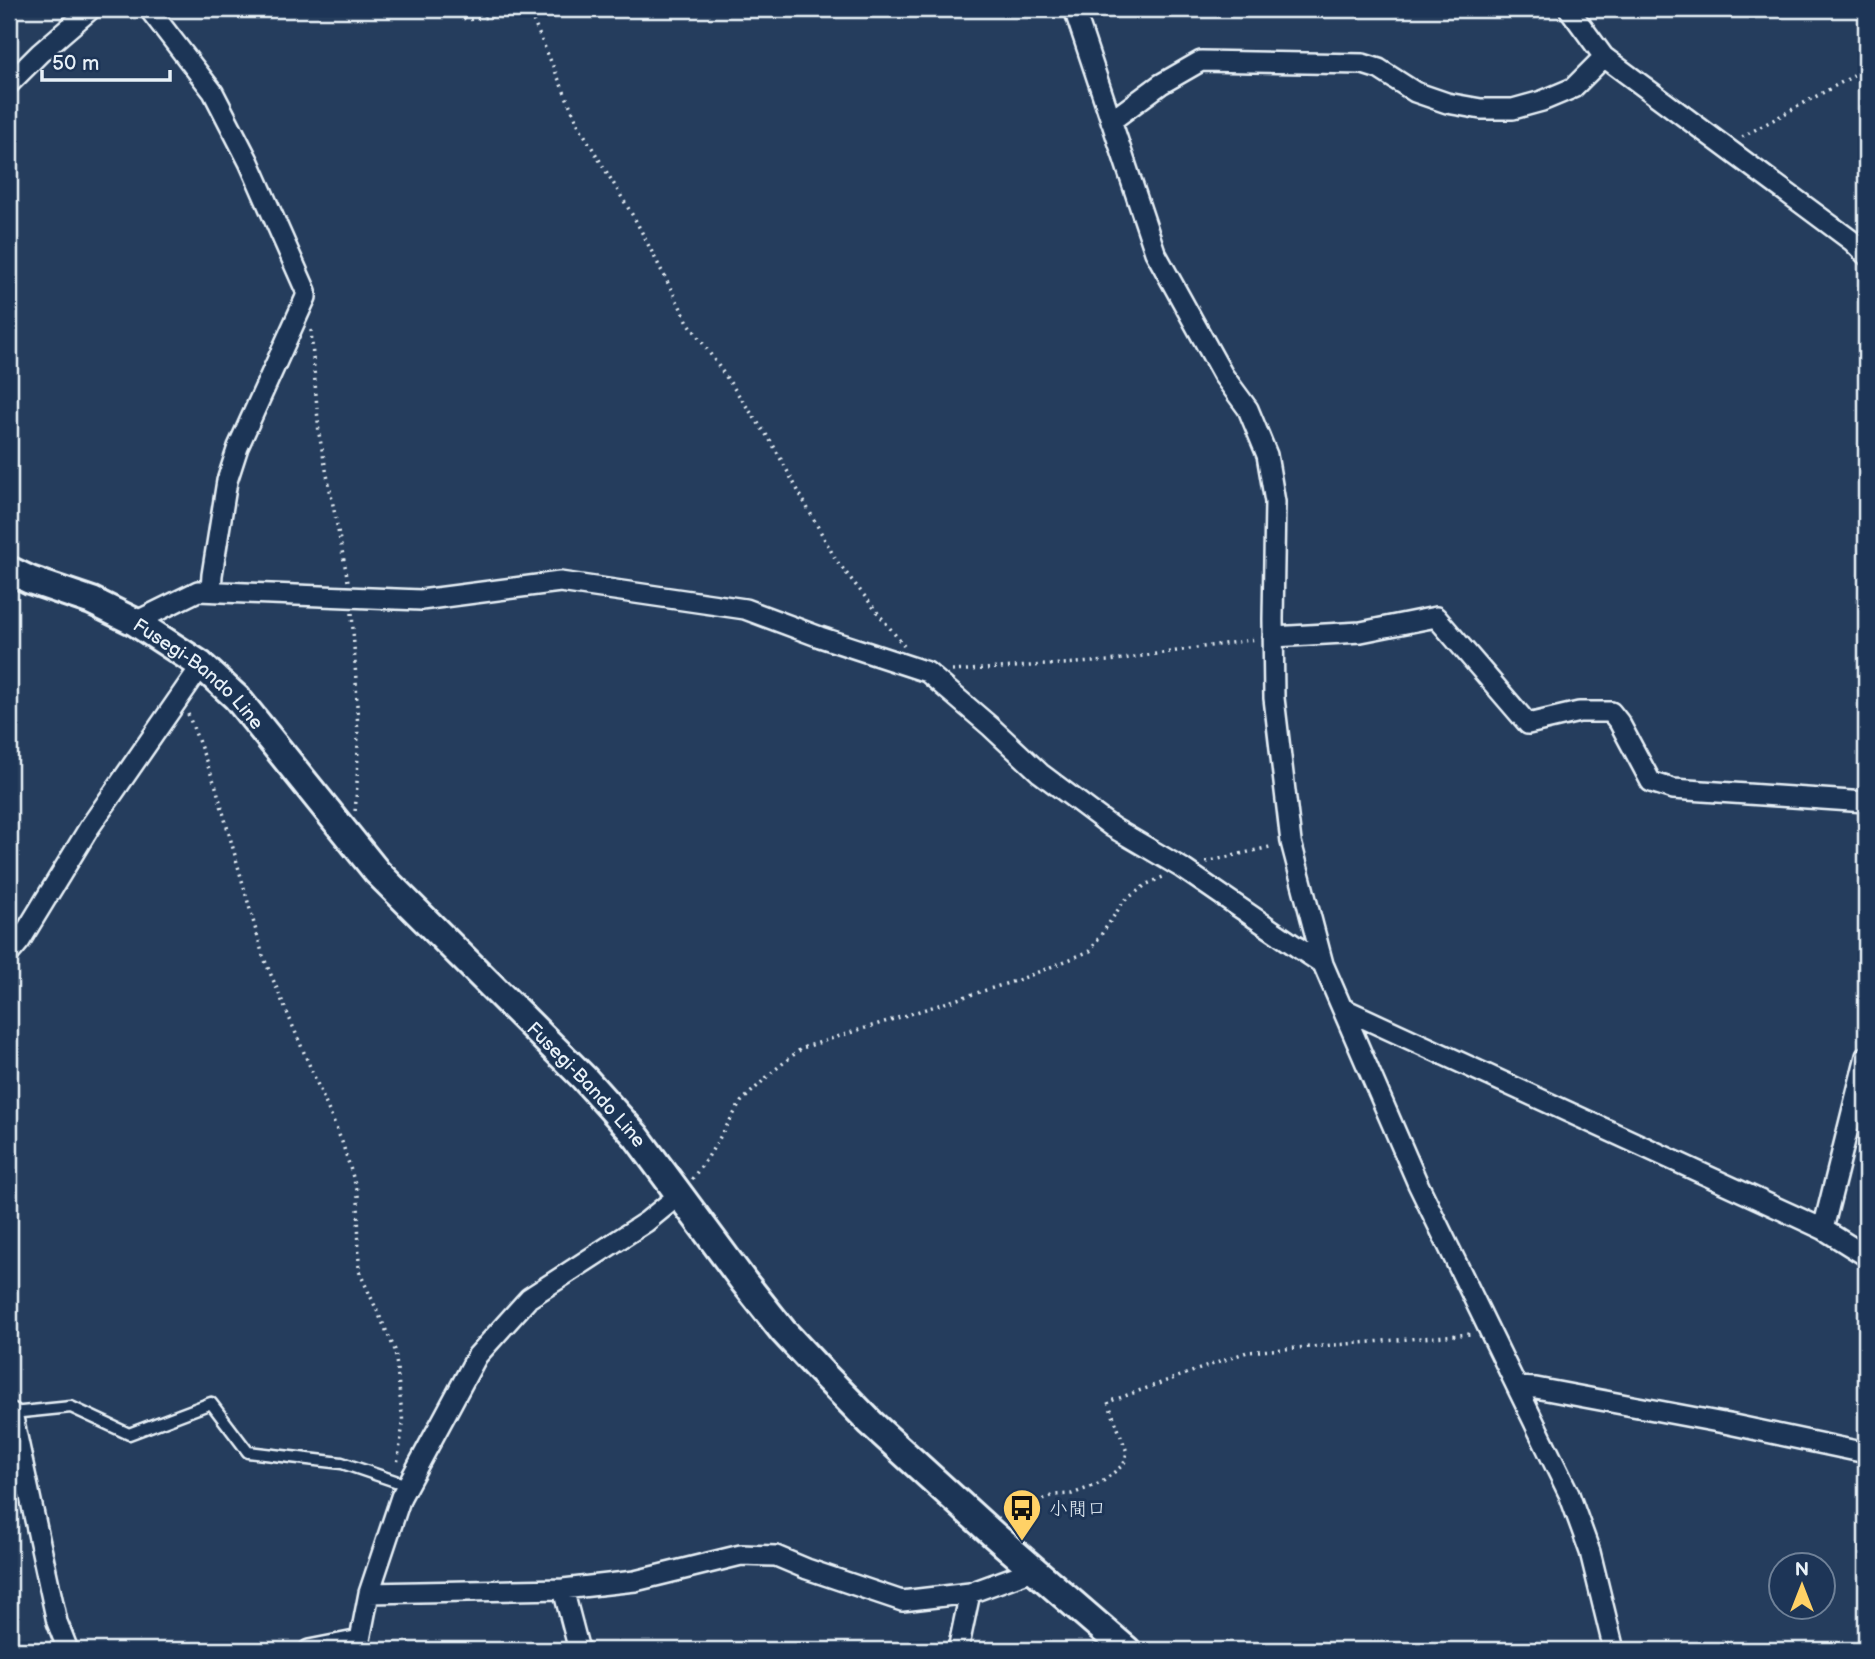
<svg xmlns="http://www.w3.org/2000/svg" width="1875" height="1659" font-family="'Balsamiq Sans','Klee One',sans-serif">
	<style>
		.lines { fill: none; stroke-linecap: round; stroke-linejoin: round }
		.service-casing { stroke: #e8f1f8; stroke-width: 15 }
		.minor-casing { stroke: #e8f1f8; stroke-width: 24 }
		.secondary-casing { stroke: #e8f1f8; stroke-width: 32 }
		.path { stroke: #e8f1f8; stroke-width: 3.5; stroke-dasharray: 2 5; stroke-linecap: butt }
		.service { stroke: #1d3557; stroke-width: 10 }
		.minor { stroke: #1d3557; stroke-width: 19 }
		.secondary { stroke: #1d3557; stroke-width: 26 }
		.labels { text-anchor: middle; stroke-width: 6; stroke-linejoin: round; paint-order: stroke }
		.street-label { font-size: 19px; fill: #e8f1f8; stroke: #1d3557 }
		.poi-label { font-size: 19px; fill: #e8f1f8; stroke: #1d3557; text-anchor: start }
	</style>
	<rect width="100%" height="100%" fill="#253d5d"/>
	<filter id="ink" filterUnits="userSpaceOnUse"><feTurbulence type="fractalNoise" baseFrequency=".0143" numOctaves="2"/><feDisplacementMap in="SourceGraphic" scale="14" xChannelSelector="R" yChannelSelector="G"/><feConvolveMatrix kernelMatrix="1 2 1 2 8 2 1 2 1" color-interpolation-filters="sRGB"/></filter>
	<g filter="url(#ink)">
		<g class="lines">
			<g class="service-casing">
				<path id="service" d="M12 1413 71 1407 129 1434 211 1403 248 1452 342 1463 407 1485"/>
			</g>
			<g class="minor-casing">
				<path id="minor" d="M149 9 213 92 249 162 306 291V297L238 447 227 481 212 575 211 591
					M1074 9 1155 252 1223 375 1248 409 1267 455 1275 502 1273 619 1274 698 1291 842 1323 964 1418 1184 1569 1494 1590 1552 1614 1650
					M1569 9 1604 57 1852 241 1866 255
					M9 84 40 53 91 9
					M1111 121 1161 84 1201 61 1363 64 1379 69 1415 92 1447 103 1481 109H1513L1542 101 1573 88 1604 57
					M135 622 198 591 421 600 560 582 745 609 820 637 927 672 991 727 1040 773 1112 827 1182 868 1297 947 1323 964
					M1273 637 1361 632 1436 617 1528 724 1579 712H1611L1619 722 1651 782 1673 789 1866 802
					M9 954 20 941 89 828 197 672 201 665
					M1342 1008 1823 1229 1866 1256
					M1823 1229 1866 1056
					M1517 1387 1536 1388 1729 1424 1866 1453
					M12 1413 57 1622 68 1650
					M563 1589 579 1650
					M369 1593 563 1589 635 1581 741 1555 776 1556 807 1569 902 1601 970 1593 1033 1570
					M309 1650 360 1640
					M358 1650 369 1593 401 1497 477 1356 529 1298 646 1222 679 1195
					M958 1650 970 1593"/>
			</g>
			<g class="secondary-casing">
				<g id="secondary">
					<path id="s1" d="M9 570 30 580 92 601 135 622 201 665 237 698 377 872 584 1078 636 1136 744 1282 783 1331 825 1376 871 1423 994 1535 1127 1650"/>
				</g>
			</g>
			<path class="path" d="M453 9 466 20 529 11 579 126 636 221 688 322 772 443 836 560 904 646
				M1742 137 1866 69
				M311 330 319 434 348 581
				M352 613C356 679 361 746 355 812
				M952 671 1109 661 1257 639
				M188 714 216 787 263 956 342 1142 358 1193 359 1271 395 1350 403 1424 397 1465
				M1206 862 1274 846
				M692 1179 708 1157 741 1102 771 1073 802 1048 1021 979 1090 951 1124 901 1147 884 1163 877
				M1009 1523 1036 1502 1054 1495 1072 1494 1101 1483 1124 1464 1127 1452 1108 1402 1247 1352 1471 1334"/>
			<use href="#service" class="service"/>
			<use href="#minor" class="minor"/>
			<use href="#secondary" class="secondary"/>
		</g>
	</g>
	<defs>
		<g id="bus-pin" transform="scale(2.0125)"><path d="M0 17L-7.5 6A9.5 9.5 0 1 1 7.5 6Z" fill="#ffd166" stroke="#1d3557"/><path d="M-5-6H5V4H4V6H2V4H-2V6H-4V4H-5ZM-3.5-4V0h7V-4ZM-3.5 1.2v1.5H-2V1.2ZM2 1.2v1.5H3.5V1.2Z" fill="#111"/></g>
	</defs>
	<g fill-rule="evenodd">
		<use href="#bus-pin" x="1022" y="1508"/>
	</g>
	<g class="labels">
		<g class="street-label">
			<text dy="7" stroke="none"><textPath href="#s1" startOffset="219">Fusegi-Bando Line</textPath></text>
			<text dy="7" stroke="none"><textPath href="#s1" startOffset="786">Fusegi-Bando Line</textPath></text>
		</g>
		<g class="poi-label">
			<text x="1049" y="1515">小間口</text>
		</g>
	</g>
	<rect width="1875" height="1659" fill="none" stroke="#1d3557" stroke-width="35"/>
	<rect x="18" y="18" width="1840" height="1624" fill="none" stroke="#e8f1f8" stroke-width="2.5" filter="url(#ink)"/>
	<g transform="translate(1802 1586)"><circle r="33" fill="#1d3557" stroke="#6e8097" stroke-width="2"/>
	<path d="M0-5L12 26L0 18L-12 26Z" fill="#ffd166"/>
	<text y="-10" font-size="19" font-weight="bold" text-anchor="middle" fill="#e8f1f8">N</text>
	</g>
	<path d="M42 70v10h128v-10" fill="none" stroke="#e8f1f8" stroke-width="3.5"/>
	<text x="52" y="70" font-size="21" fill="#e8f1f8" stroke="#1d3557" stroke-width="5" paint-order="stroke">50 m</text>
</svg>
